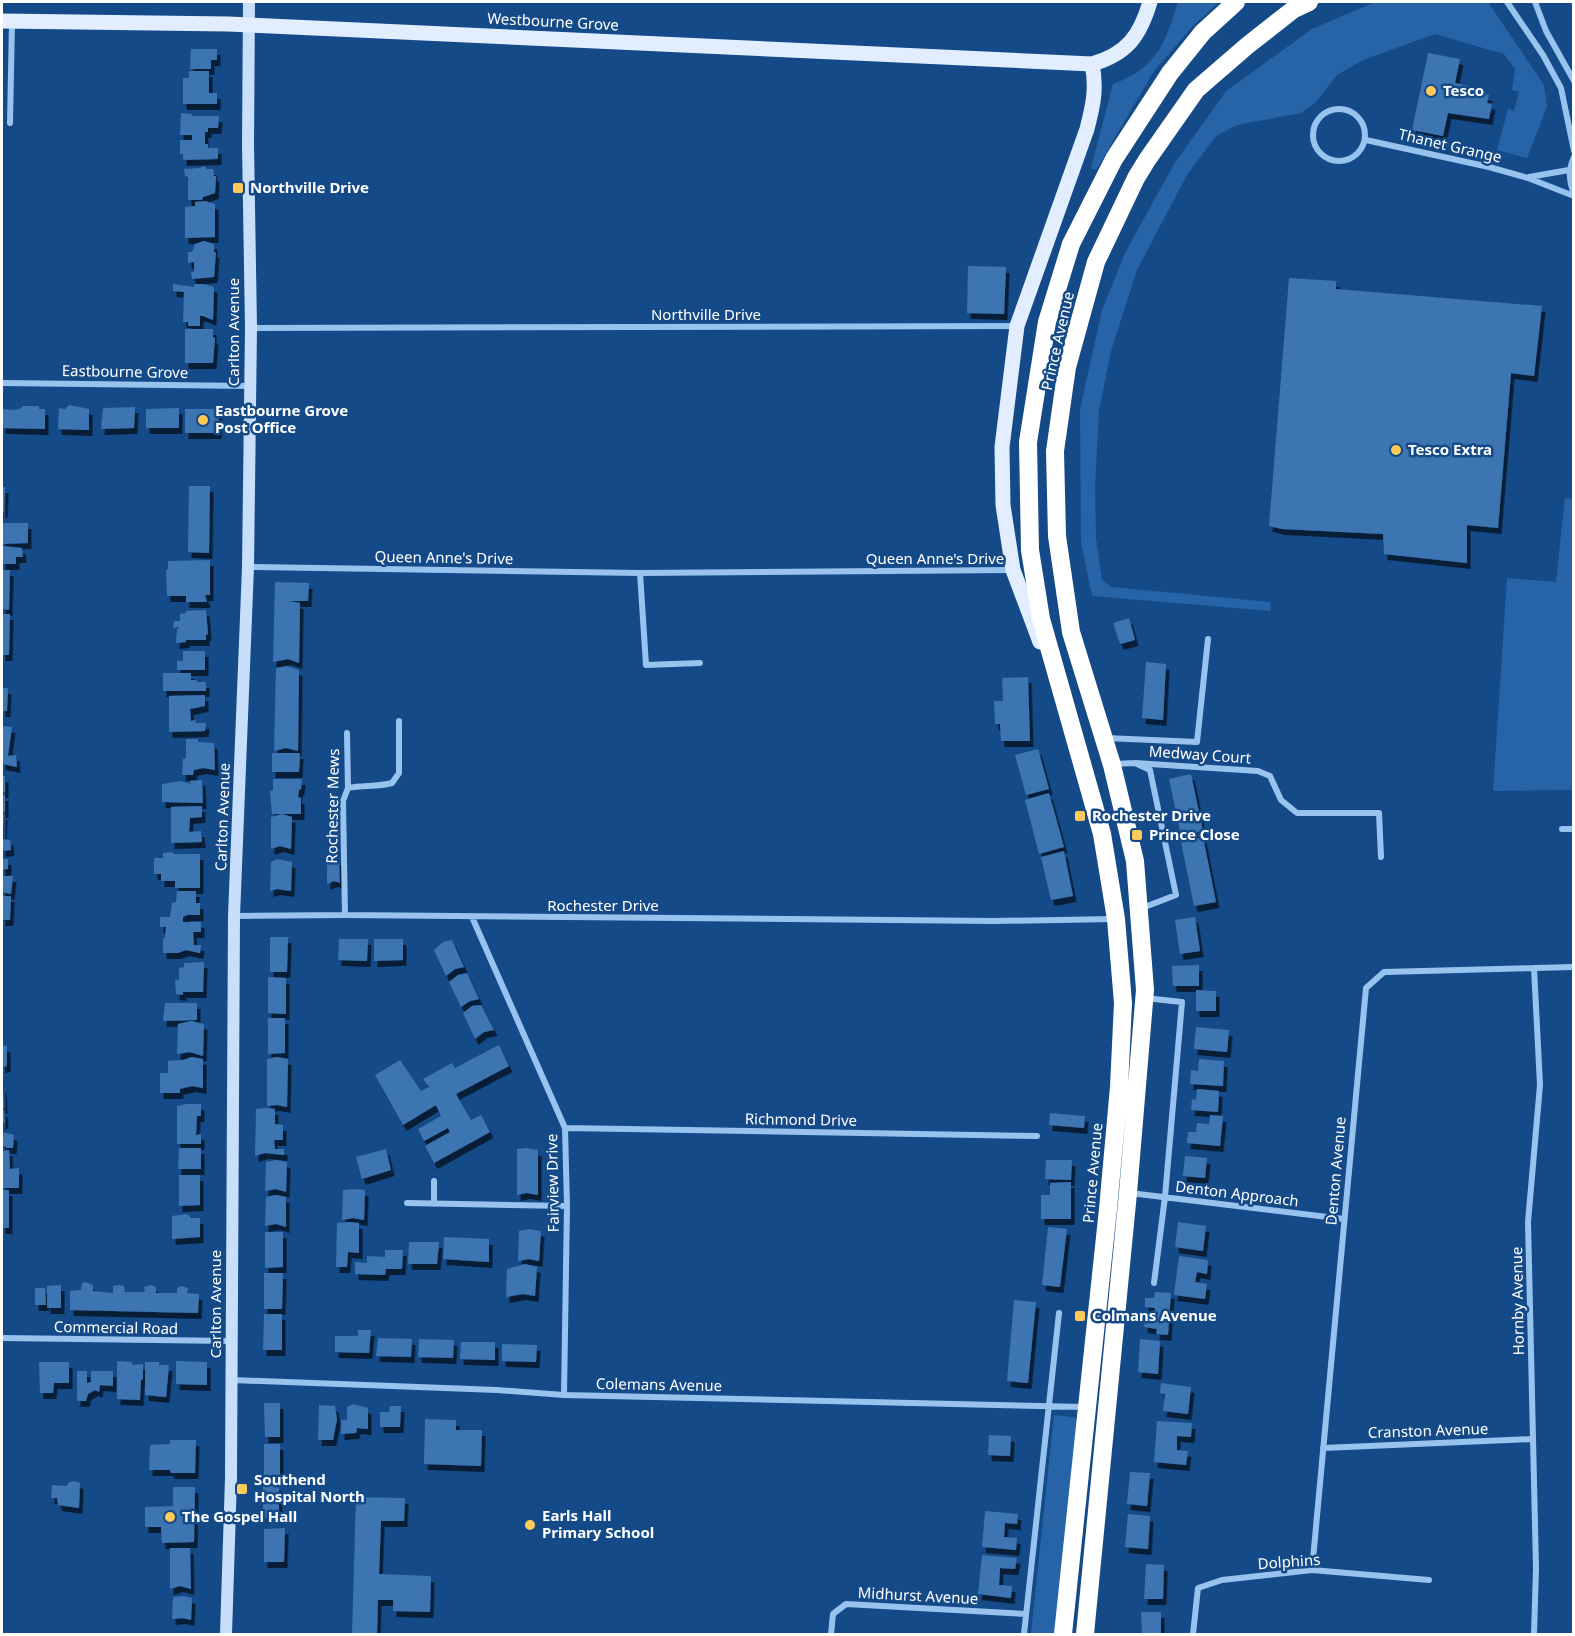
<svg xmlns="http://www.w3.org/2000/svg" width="1575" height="1636" font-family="'Noto Sans',sans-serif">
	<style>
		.green { fill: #2664a7 }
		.building { fill: #3d74b2; filter: url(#shadow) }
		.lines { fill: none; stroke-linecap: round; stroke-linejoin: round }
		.street { stroke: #99c3ef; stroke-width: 6 }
		.secondary { stroke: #c7dffb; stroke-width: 12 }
		.primary { stroke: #e2eeff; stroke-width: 15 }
		.highway { stroke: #fff; stroke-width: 18 }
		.poi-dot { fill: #ffca58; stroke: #144a88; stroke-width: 2 }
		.labels { text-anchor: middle; stroke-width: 5; stroke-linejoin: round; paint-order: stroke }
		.street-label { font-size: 15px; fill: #fff; stroke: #144a88 }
		.poi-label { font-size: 15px; font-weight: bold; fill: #fff; stroke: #144a88; text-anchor: start }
	</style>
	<defs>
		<filter id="shadow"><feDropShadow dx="3.5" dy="6" stdDeviation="0" flood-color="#0009"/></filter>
	</defs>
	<rect width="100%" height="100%" fill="#144a88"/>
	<path class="green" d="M1178 2H1219L1193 26 1154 71 1096 170 1091 168 1113 84C1157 68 1165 44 1178 2Z
		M1375 2H1488L1544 85 1547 107 1527 158 1497 150 1508 109 1514 111 1519 92 1512 90 1515 69 1504 54 1435 34 1363 60 1337 75 1316 102 1301 113 1237 125 1216 136 1187 175 1137 270 1111 351 1099 410 1095 488 1096 538 1102 580 1112 587 1270 602 1271 611 1092 596 1081 542 1080 409 1102 310 1125 253 1174 164 1226 91 1312 29Z
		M1565 498 1574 499 1573 790 1493 791 1507 578 1556 582Z
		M1054 1415 1079 1418 1054 1634H1031Z"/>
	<path class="building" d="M191 49H217V60H211V69H190Z
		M1428 53 1460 59 1455 83 1474 87 1473 92 1489 95 1487 103 1492 104 1489 119 1448 113 1443 136 1412 130Z
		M189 71H209V93H217V104H183V78H189Z
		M181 113 192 114V116H219L218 128H208V132H205V144H208V148H218V159L183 160V154H180V140H192V135H180Z
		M204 166 207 169H213L214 176H216L215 193 203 197 202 200H188V177L185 176 184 169 200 168Z
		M205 201 215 204V237L185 238V207L195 206V202Z
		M204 241 214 244V252H216L214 277 192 279 191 272H194V262L188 263V252H192L195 244Z
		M968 266 1006 267 1004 314 967 313Z
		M1289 278 1336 281V289L1542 306 1534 376 1511 373 1498 528 1467 525V563L1384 554 1383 534 1282 529 1269 526Z
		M173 284 194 287V284H203L214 287 213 320 203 316H200V326H188V322H183L184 292 173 291Z
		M185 329H213V338L215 337 213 363H185Z
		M69 405 89 409V430L58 429 59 408 65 409Z
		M22 406H39V409H45V429L2 428V409L15 410 22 408Z
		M135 407 134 428 101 429 103 408Z
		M179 408V428H146V409Z
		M185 409H219L218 433H185Z
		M189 486H210L209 553 188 552Z
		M2 487H5L4 512H2Z
		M2 523H28V543L2 544Z
		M2 546 22 548 23 557H16V564H2Z
		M210 560V595H205L207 602H186V596H167L166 570 168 569V561Z
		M2 570H10L9 610 2 609Z
		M275 582 309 583 308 601H289L300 603 299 663 288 659 273 662Z
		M206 610 208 634 206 635V640H186V642L176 643 177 629 180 627 173 628 174 621H180V614L186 613V611Z
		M2 614H10L9 655H2Z
		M1129 618 1135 640 1120 644 1113 623Z
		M183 651H205V670H177V661H183Z
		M1146 662 1166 664 1163 720 1142 718Z
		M287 666 299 670 298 751 286 748 274 751 276 668Z
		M163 673H191V680H197V682H206V691H163Z
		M1028 677 1030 741H1001L1000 724H995L994 701H1003L1002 678Z
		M2 688H8L7 711H2Z
		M205 695V706L190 709 191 721 196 720 195 723H206L205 731 169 732V696Z
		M2 726 12 727 8 756 16 755 17 767 2 764Z
		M186 739H198V742L214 743 215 770 203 768 194 770 193 775H182L183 759 186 758Z
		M1038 749 1049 789 1026 795 1015 755Z
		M272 753H300L299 772H272Z
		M1191 774 1203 831 1181 836 1169 779Z
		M2 776H5V792H2Z
		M273 779H302L301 789 299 790 298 797 301 798V814H282L292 817 291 849 280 846 271 849V817L282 814H272L270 791 273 790Z
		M202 780 203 803 162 802V784L180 781 191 784 190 781Z
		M1049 793 1064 847 1039 854 1025 800Z
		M2 795H5V812H2Z
		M202 806V817L190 818 189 832 201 831 202 842 171 843V807Z
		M2 814H4L3 833H2Z
		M1203 837 1216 902 1194 906 1181 842Z
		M2 839 10 840 11 850 2 851Z
		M1064 851 1073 896 1051 900 1041 857Z
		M173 852V854H200V888H175V881H161V874H154V858H163V853Z
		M334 858 339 861 340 883 334 881 327 884V861Z
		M2 859H8V869L2 870Z
		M277 859 292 862 291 891 277 889 270 891 271 862Z
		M2 876H13L11 894 2 892Z
		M177 891H196V903H200V915H187L183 917V922H201V932H193L194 945H201L200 953 186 950 178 953H163V938H165L166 927H160V917H170L172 903 176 902Z
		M2 896H11L10 920H2Z
		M1195 917 1200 951 1180 954 1175 920Z
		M270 937H288L287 972H270Z
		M339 939H368L367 961 338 960Z
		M374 939H403V960L374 961Z
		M452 940 464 967 455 969 446 976 434 950 443 942Z
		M204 962 203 992H183V995L176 994 175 980H179V968L184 967V963Z
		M1199 965V986H1173L1172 966Z
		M467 973 479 999 470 1001 461 1007 449 982 458 975Z
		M268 977 286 978V1014L268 1013Z
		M1196 990 1216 991V1011H1196Z
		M165 1003H197V1020L163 1021Z
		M481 1005 494 1030 484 1032 475 1039 463 1013 472 1006Z
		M268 1018H285V1053L268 1054Z
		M191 1021 204 1024 203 1056 190 1052 177 1054 178 1024Z
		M1196 1027 1229 1030 1227 1052 1194 1049Z
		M499 1045 509 1066 456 1094 471 1120 481 1115 490 1132 434 1163 425 1146 450 1132 448 1128 424 1141 418 1129 441 1116 436 1105 403 1125 375 1075 400 1060 421 1091 429 1087 423 1079 452 1063 455 1068Z
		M2 1046H7V1066L2 1067Z
		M192 1057 203 1059V1088L192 1086 180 1089V1093H160V1073H168V1061L183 1060Z
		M277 1057 288 1059 287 1107 277 1105 267 1106V1059Z
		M1199 1059 1224 1061 1223 1086 1190 1084 1191 1070 1198 1071Z
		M2 1087H3L4 1107 2 1108Z
		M1197 1089 1219 1091 1218 1112 1191 1110 1192 1099 1196 1100Z
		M187 1104H201V1116H197L196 1135 201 1134V1144H177V1106Z
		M266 1108 275 1109V1124L283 1125V1140H274L275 1149H284V1155L265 1153 255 1156 256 1109Z
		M2 1111H4L5 1122 2 1124Z
		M1050 1113 1085 1116 1084 1128 1049 1125Z
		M1210 1115 1223 1116 1220 1146 1187 1143 1188 1132H1196L1197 1123 1209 1124Z
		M2 1132 14 1135 13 1148H7L5 1146H2Z
		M179 1148H201V1169H178Z
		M527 1148 538 1150V1195L527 1193 517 1195V1149Z
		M386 1149 391 1170 362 1179 356 1157Z
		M9 1150 10 1169 19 1168V1188H2V1151Z
		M1185 1156 1207 1158 1205 1178 1183 1176Z
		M276 1160 287 1162 286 1192 276 1189 265 1191 266 1162Z
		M1046 1160H1072L1071 1180 1045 1179Z
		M179 1175H200V1205L179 1206Z
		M1071 1182V1219H1041V1195H1050V1183Z
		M354 1189 365 1190 364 1220 353 1218 342 1220 343 1190Z
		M2 1190H9V1228H2Z
		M275 1195 286 1197V1227L276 1224 265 1226 266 1197Z
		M186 1214 190 1216V1218H200V1237L172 1239V1216Z
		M349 1222 359 1223V1253L348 1252 347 1267H336L337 1223Z
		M1178 1222 1206 1226 1203 1251 1175 1247Z
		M1048 1227 1067 1229 1060 1287 1042 1285Z
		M529 1229 541 1231 539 1261 529 1259 518 1261 519 1231Z
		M265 1232H283V1267L265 1268Z
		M444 1237 489 1239V1262L443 1259Z
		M409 1242H439L437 1264H408Z
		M385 1250H403L402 1269H386L385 1275 355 1274V1262L367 1263V1256L385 1257Z
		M1179 1256 1208 1260 1207 1274 1197 1272 1195 1282 1207 1284 1205 1299 1174 1295Z
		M525 1264 537 1267 535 1296 523 1294 506 1297 507 1269Z
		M264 1273H283L282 1309H264Z
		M86 1282 93 1285V1291L113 1293V1286L118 1285 124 1286 125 1292H145L144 1287 151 1285 156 1287V1293H177V1288L182 1286 188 1288 187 1293 199 1294 198 1313 70 1310V1291L81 1290 82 1283Z
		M61 1285V1308H47V1286Z
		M35 1288H45L46 1305H35Z
		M1155 1292 1171 1293 1168 1335 1156 1334 1157 1329 1144 1327 1145 1318 1154 1319 1155 1308 1145 1307V1298H1154Z
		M1014 1300 1036 1302 1028 1383 1007 1381Z
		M264 1314H282V1350H263Z
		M358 1330H371L369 1353 335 1352V1336H358Z
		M378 1338 412 1339 411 1357 376 1356Z
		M419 1339 454 1340 453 1358 418 1357Z
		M1140 1339 1160 1341 1158 1374 1138 1372Z
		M461 1342H495V1360L460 1359Z
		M502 1344 537 1345 536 1362 502 1361Z
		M117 1361 132 1362V1365L143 1364V1379L141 1380 140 1400 117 1399Z
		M176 1361 207 1362V1385L176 1384Z
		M39 1362H69V1383H54L53 1393H40Z
		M145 1362H159V1365H169L166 1397 145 1395Z
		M77 1371H87V1383L91 1382V1371H113V1386L100 1385 99 1392 95 1390 88 1394 86 1401H77Z
		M1161 1383 1191 1387 1188 1414 1163 1411 1165 1394 1160 1393Z
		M264 1403H280V1437H265Z
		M353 1404 368 1408V1429L357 1428 356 1433 341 1434V1420H347V1407Z
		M319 1405 335 1406 337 1419 333 1440H318Z
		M390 1406H401L400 1427H380V1412H389Z
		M425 1419 456 1420V1430H482L481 1466 424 1464Z
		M1157 1421 1192 1423 1191 1437 1177 1436V1450L1188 1451 1186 1465 1154 1462Z
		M989 1435 1011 1436 1010 1456 988 1455Z
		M170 1440H196L195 1473H171L170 1470H149L150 1445 170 1444Z
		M264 1444H280V1478H264Z
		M1130 1472 1150 1473 1147 1506 1127 1504Z
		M73 1481 80 1483 79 1508 58 1505 57 1498H51L52 1485 67 1486 68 1483Z
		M263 1484 279 1485V1518H263Z
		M173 1487H195L194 1542 162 1543 161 1527H145V1507L173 1506Z
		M356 1497 405 1498 404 1521H381L379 1574 431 1576 430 1612 393 1611V1600H378L377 1634H352Z
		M985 1511 1018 1514 1017 1524 1005 1523 1004 1537 1017 1538 1016 1550 982 1547Z
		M1128 1514 1150 1516 1148 1549 1125 1547Z
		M285 1528 284 1562H264V1529Z
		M170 1548H190L191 1589 180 1586 170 1589Z
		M982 1555 1017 1558 1015 1569 1000 1568 999 1585 1012 1586 1011 1598 978 1594Z
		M1146 1564 1164 1565 1163 1599H1144Z
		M183 1596 192 1598 191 1620 182 1618 172 1619 173 1597Z
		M1141 1612H1161V1634H1142Z"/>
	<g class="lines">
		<path class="street" d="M1507 2 1543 55 1561 88 1574 151
			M1535 2 1546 31 1574 81
			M1313 135a26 26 0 1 1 52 0a26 26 0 1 1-52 0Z
			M10 123 12 22
			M1366 140 1489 167 1528 178 1574 196
			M1574 157C1568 170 1569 181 1574 194
			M1529 177 1569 170
			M251 328 1017 326
			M2 383 249 386
			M248 567 640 573 1012 570
			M640 573 646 665 700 663
			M1106 738 1197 742 1208 639
			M1135 763 1258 771 1270 776 1281 800 1297 813H1379L1381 857
			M1113 764 1135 763 1150 770 1176 895 1142 908
			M348 788C363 785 378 787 392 783L399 773V721
			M1562 829H1574
			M345 915 343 801 348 788 347 733
			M234 916 345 915 994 921 1115 919
			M472 917 565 1128 567 1206 564 1395
			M1145 998 1182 1002 1165 1197 1154 1283
			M565 1128 1037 1136
			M1130 1193 1344 1219
			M407 1203 567 1206
			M434 1204V1181
			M2 1338 231 1341
			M232 1380 497 1390 564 1395 1085 1407
			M1323 1448 1533 1439
			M1312 1570 1366 988 1384 972 1574 967
			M831 1634 833 1614 846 1604 1026 1614
			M1024 1634 1059 1313
			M1193 1634 1198 1588 1222 1580 1312 1570 1429 1580
			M1534 1634 1536 1568 1528 1222 1540 1085 1534 968"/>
		<path class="secondary" d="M226 1634 231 1478 234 916 248 567 251 328 248 144 249 2"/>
		<path class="primary" d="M2 21 228 24 1092 64C1127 54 1140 36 1150 2
			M1040 642 1013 570 1003 505 1002 447 1017 326 1087 129C1093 106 1097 88 1092 64"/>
		<path class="highway" d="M1063 1634 1108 1209 1119 1087 1123 1003 1116 919 1102 834 1041 619 1030 550 1028 442 1047 322 1071 244 1114 159 1170 73 1203 32 1236 2
			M1085 1634 1128 1193 1145 990 1135 861 1112 765 1071 632 1057 536 1055 451 1067 367 1096 262 1136 178 1147 160 1196 90 1248 45 1294 9 1309 2"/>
	</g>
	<g class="poi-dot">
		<circle cx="1431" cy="91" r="6"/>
		<rect x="232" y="182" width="12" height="12" rx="3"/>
		<circle cx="203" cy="420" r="6"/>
		<circle cx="1396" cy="450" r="6"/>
		<rect x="1074" y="810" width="12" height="12" rx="3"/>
		<rect x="1131" y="829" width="12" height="12" rx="3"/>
		<rect x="1074" y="1310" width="12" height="12" rx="3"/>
		<rect x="236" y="1483" width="12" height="12" rx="3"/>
		<circle cx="170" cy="1517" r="6"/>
		<circle cx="530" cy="1525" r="6"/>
	</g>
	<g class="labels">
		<g class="street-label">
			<text transform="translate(553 22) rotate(3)" y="5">Westbourne Grove</text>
			<text transform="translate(1450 146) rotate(13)" y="5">Thanet Grange</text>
			<text x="706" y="320">Northville Drive</text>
			<text transform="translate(234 332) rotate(-90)" y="5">Carlton Avenue</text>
			<text transform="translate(1058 341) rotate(-77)" y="5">Prince Avenue</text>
			<text transform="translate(125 372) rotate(1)" y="5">Eastbourne Grove</text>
			<text transform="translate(444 558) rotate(1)" y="5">Queen Anne's Drive</text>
			<text x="935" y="564">Queen Anne's Drive</text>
			<text transform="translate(1200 755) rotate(4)" y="5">Medway Court</text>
			<text transform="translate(333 806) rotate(-89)" y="5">Rochester Mews</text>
			<text transform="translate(223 817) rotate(-88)" y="5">Carlton Avenue</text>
			<text x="603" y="911">Rochester Drive</text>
			<text transform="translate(801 1120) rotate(1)" y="5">Richmond Drive</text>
			<text transform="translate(1336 1171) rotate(-85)" y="5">Denton Avenue</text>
			<text transform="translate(1093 1173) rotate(-85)" y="5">Prince Avenue</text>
			<text transform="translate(553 1183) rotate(-91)" y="5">Fairview Drive</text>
			<text transform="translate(1237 1194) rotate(7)" y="5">Denton Approach</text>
			<text transform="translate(1518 1301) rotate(-91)" y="5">Hornby Avenue</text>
			<text transform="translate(216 1304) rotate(-90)" y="5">Carlton Avenue</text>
			<text transform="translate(116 1328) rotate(1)" y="5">Commercial Road</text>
			<text transform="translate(659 1385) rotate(1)" y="5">Colemans Avenue</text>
			<text transform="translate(1428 1431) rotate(-2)" y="5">Cranston Avenue</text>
			<text transform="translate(1289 1562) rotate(-4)" y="5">Dolphins</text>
			<text transform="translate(918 1596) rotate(3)" y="5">Midhurst Avenue</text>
		</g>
		<g class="poi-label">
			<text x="1443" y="96">Tesco</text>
			<text x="250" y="193">Northville Drive</text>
			<text x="215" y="416">Eastbourne Grove<tspan x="215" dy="17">Post Office</tspan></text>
			<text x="1408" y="455">Tesco Extra</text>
			<text x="1092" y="821">Rochester Drive</text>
			<text x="1149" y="840">Prince Close</text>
			<text x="1092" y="1321">Colmans Avenue</text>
			<text x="254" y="1485">Southend<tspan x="254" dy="17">Hospital North</tspan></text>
			<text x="542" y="1521">Earls Hall<tspan x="542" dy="17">Primary School</tspan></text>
			<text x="182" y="1522">The Gospel Hall</text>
		</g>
	</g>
	<rect width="1575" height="1636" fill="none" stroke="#ffffff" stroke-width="6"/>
</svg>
